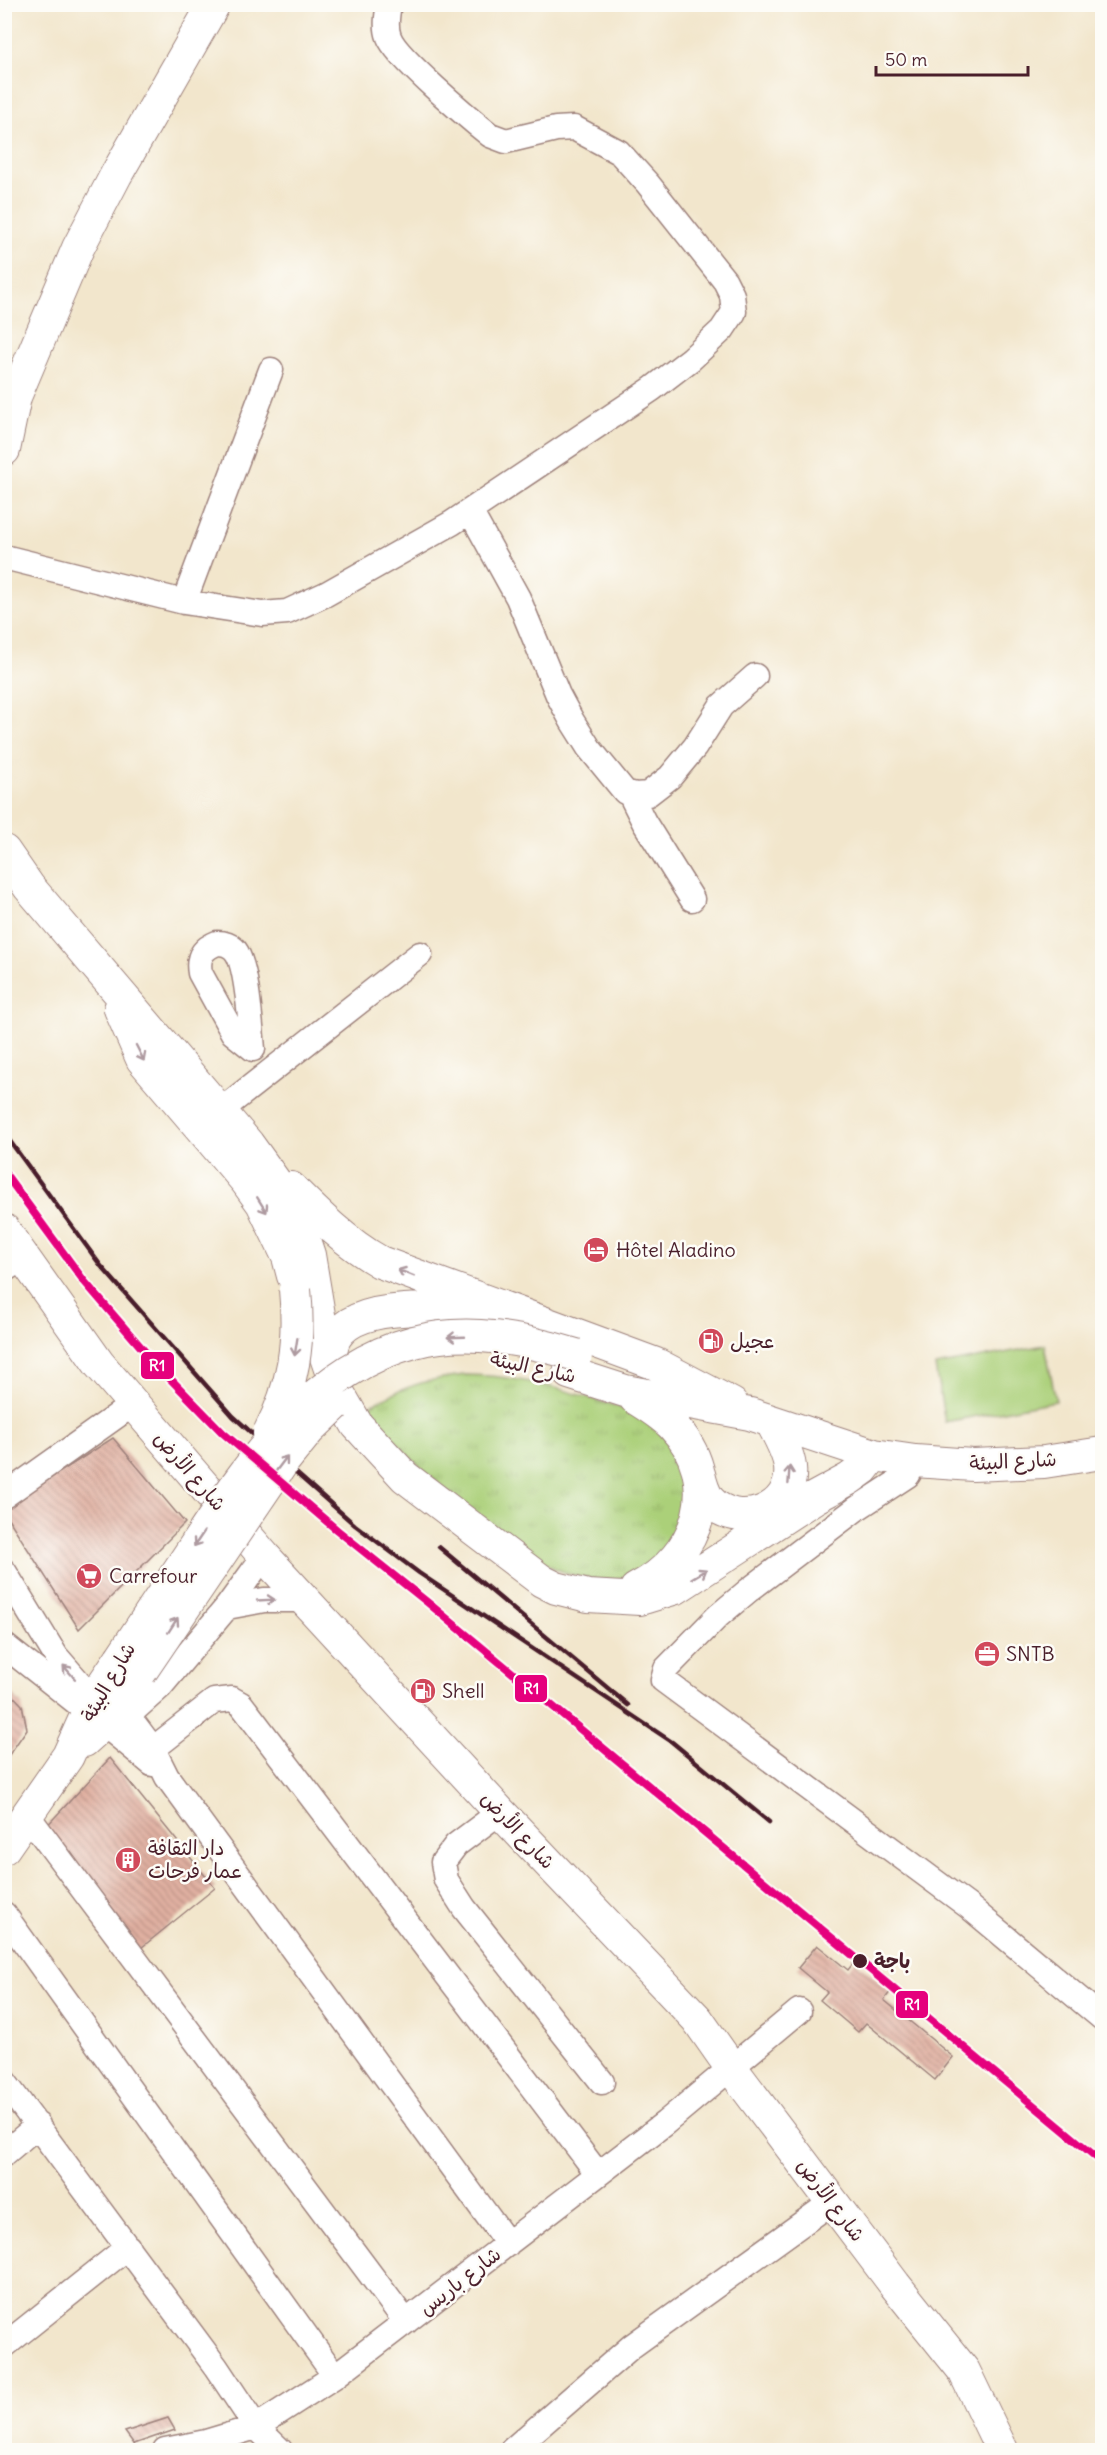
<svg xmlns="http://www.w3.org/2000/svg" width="1107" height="2455" font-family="Delius,'Playpen Sans Arabic',sans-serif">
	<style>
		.grass { fill: #abd079; stroke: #7a7852; stroke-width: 1.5 }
		.park { fill: url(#park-tufts); stroke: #7a7852; stroke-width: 1.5 }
		.building { fill: url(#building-back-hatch) }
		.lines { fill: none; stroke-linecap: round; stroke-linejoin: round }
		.minor-casing { stroke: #9e827c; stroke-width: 27 }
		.major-casing { stroke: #9e827c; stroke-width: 34 }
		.minor { stroke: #fff; stroke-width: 24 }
		.major { stroke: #fff; stroke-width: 32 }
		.rail { stroke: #4a1f2b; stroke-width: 4.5 }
		.major-bridge-casing { stroke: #9e827c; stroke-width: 34; stroke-linecap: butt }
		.major-bridge { stroke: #fff; stroke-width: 32 }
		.rail-1-casing { stroke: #fdfcf7; stroke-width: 12 }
		.rail-1 { stroke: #e5007d; stroke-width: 8 }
		.oneway { stroke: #ae9aa0 }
		.stop-dot { fill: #4a1f2b; stroke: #fdfcf7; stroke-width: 2 }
		.labels { text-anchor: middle; stroke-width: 5; stroke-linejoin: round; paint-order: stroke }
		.poi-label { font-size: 20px; fill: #4a1f2b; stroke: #fdfcf7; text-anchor: start }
		.street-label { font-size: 20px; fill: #4a1f2b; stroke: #fdfcf7 }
		.stop-label { font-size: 20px; font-weight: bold; fill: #4a1f2b; stroke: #fdfcf7; text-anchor: start }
		.line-badge { stroke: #fdfcf7; stroke-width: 2 }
		.badge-label { font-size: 16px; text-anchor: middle; font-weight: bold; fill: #fff }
	</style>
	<defs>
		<pattern id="park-tufts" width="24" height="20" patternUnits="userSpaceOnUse" patternTransform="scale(1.5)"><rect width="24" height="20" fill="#abd079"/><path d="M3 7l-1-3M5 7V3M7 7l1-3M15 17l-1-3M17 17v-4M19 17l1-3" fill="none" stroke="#95b269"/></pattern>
		<pattern id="building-back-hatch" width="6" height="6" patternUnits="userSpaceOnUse" patternTransform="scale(1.5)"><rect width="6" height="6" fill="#e0b0a1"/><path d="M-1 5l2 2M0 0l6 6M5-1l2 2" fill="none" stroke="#b88f83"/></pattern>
	</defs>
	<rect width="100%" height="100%" fill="#fdfcf7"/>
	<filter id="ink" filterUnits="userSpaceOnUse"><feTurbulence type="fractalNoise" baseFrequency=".0167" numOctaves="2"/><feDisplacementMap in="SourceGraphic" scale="12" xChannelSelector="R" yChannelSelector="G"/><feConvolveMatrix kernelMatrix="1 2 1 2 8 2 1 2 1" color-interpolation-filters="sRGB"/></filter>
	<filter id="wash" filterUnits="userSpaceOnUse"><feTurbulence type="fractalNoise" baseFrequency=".008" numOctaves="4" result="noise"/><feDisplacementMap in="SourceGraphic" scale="24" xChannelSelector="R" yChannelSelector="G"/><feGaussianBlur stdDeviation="1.35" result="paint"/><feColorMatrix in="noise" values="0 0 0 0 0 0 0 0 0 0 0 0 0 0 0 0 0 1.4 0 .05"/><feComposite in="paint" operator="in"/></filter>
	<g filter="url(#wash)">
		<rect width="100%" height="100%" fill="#f2e6cc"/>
		<path class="grass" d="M1045 1345 1056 1401 945 1422 935 1366Z"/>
		<path class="park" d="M465 1375C513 1375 557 1387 602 1402 616 1406 637 1411 648 1421 658 1429 671 1444 678 1455 681 1460 682 1467 683 1472 697 1523 659 1580 604 1580 556 1580 512 1544 477 1516 436 1483 397 1450 369 1406 403 1387 426 1379 465 1375Z"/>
		<g id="blocks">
			<path class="building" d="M113 1438 185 1523 79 1629 4 1512V1508Z
				M4 1686 22 1705 27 1729 4 1762Z
				M110 1758 215 1888 136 1952 42 1831Z
				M817 1945 848 1970 855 1961 891 1991 884 2000 953 2057 935 2080 866 2023 858 2032 820 2000 827 1992 798 1968Z
				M168 2418 175 2430 134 2444 125 2432Z
				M249 2446 256 2450H239Z"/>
		</g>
	</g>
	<g filter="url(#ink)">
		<use href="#blocks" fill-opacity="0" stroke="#9e827c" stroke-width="1.5"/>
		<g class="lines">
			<g class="minor-casing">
				<path id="minor" d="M470 511 518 598 558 695 572 721 589 748 625 792 635 795 648 794 670 777 695 747 721 706 755 676
					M4 557 184 602 262 614 287 612 326 594 452 523 652 389 691 359 722 330 734 312 732 295 725 281 648 184 619 152 574 128 556 129 506 141 490 135C470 119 396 57 389 37 385 27 387 15 389 4
					M184 602 271 370
					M630 794 644 822 692 899
					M217 943C223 943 229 944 234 949 247 961 251 1029 253 1049L233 1033 200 973C197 957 202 949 217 943Z
					M220 1111 420 954
					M4 1270 23 1258
					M915 1461 908 1475 856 1509 749 1590 718 1616 666 1669 663 1680 968 1906 1102 2018
					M4 1496 132 1405
					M4 1571 56 1656 83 1687 135 1725 153 1749 167 1777 508 2244
					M227 1607 264 1600H306
					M4 1645C54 1685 104 1723 152 1764
					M114 1728 160 1687 227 1607 264 1556
					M153 1749 214 1701 232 1699 241 1704 598 2174
					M500 1812 456 1845 443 1862 446 1880 464 1908 602 2082
					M28 1816 406 2322
					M4 1914 335 2376
					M4 2081 216 2367 256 2427 280 2450
					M4 2154 38 2125
					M4 2346 128 2247
					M165 2450 206 2442 256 2427 335 2376 665 2123 799 2011
					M512 2450 632 2346 832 2202"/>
			</g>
			<g class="major-casing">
				<path id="major" d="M4 450 15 397 78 248 116 175 214 4
					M4 851 29 887 248 1144 276 1183 298 1222 309 1255 326 1357 338 1392 357 1425 405 1477 542 1581 556 1588 588 1596 640 1599 676 1588 814 1498 849 1479 863 1469 874 1455
					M120 1009 142 1059 246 1181 262 1203 288 1257 293 1276
					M291 1188C319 1216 345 1242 380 1262L656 1364 732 1404
					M4 1230 99 1364 264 1556 500 1812 697 2019 732 2069 895 2285 964 2371 1002 2450
					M329 1365C330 1356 331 1346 335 1338 357 1300 448 1309 484 1314
					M569 1373 625 1391 750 1414 874 1455 915 1461 973 1465 1044 1462 1102 1453
					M635 1398C648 1406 661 1414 672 1425 725 1480 700 1557 636 1589
					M699 1474C701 1483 704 1493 709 1500 737 1531 795 1511 790 1467 788 1451 778 1435 771 1421
					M84 1741 104 1723 140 1673
					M4 1848 68 1756 95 1696 120 1659"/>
			</g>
			<use href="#minor" class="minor"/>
			<use href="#major" class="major"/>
			<path class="rail" d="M4 1133 101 1266 233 1416 296 1473 355 1525 419 1573 672 1742 769 1822
				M439 1547 628 1705"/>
			<g class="major-bridge-casing">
				<path id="major-bridge" d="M269 1433C294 1385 300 1342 295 1289
					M120 1659C146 1620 172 1580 198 1541 252 1459 313 1369 414 1342 467 1328 524 1339 576 1355
					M140 1673 283 1462 309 1430 335 1405"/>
			</g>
			<use href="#major-bridge" class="major-bridge"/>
			<g class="rail-1-casing">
				<path id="rail-1" d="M4 1172 84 1281 153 1361 223 1433 337 1530 427 1602 1102 2162"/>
			</g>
			<use href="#rail-1" class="rail-1"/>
		</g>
		<defs><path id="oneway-shaft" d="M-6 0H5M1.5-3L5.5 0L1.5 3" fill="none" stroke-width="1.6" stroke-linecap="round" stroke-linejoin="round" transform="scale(1.5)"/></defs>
		<g class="oneway">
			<use href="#oneway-shaft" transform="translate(140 1053) rotate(63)"/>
			<use href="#oneway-shaft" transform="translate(262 1205) rotate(58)"/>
			<use href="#oneway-shaft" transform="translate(406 1273) rotate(-158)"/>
			<use href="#oneway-shaft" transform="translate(456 1337) rotate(178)"/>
			<use href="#oneway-shaft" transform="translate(296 1347) rotate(99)"/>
			<use href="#oneway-shaft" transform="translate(282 1463) rotate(-53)"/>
			<use href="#oneway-shaft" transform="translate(789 1475) rotate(-86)"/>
			<use href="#oneway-shaft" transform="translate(199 1539) rotate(124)"/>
			<use href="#oneway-shaft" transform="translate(699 1574) rotate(-31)"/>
			<use href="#oneway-shaft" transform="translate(266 1600) rotate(-3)"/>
			<use href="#oneway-shaft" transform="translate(173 1625) rotate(-57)"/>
			<use href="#oneway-shaft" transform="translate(69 1672) rotate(-131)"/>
		</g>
	</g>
	<defs>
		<g id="hotel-disc" transform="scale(1.35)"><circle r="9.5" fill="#d1495b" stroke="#fdfcf7"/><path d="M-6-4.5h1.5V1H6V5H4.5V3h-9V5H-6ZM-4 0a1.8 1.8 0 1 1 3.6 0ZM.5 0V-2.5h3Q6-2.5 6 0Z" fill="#fff"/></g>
		<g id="fuel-disc" transform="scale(1.35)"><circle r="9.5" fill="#d1495b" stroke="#fdfcf7"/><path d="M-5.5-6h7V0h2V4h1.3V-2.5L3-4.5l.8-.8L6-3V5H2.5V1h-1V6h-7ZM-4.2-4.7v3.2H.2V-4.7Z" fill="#fff"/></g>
		<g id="supermarket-disc" transform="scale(1.35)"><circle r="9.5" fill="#d1495b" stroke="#fdfcf7"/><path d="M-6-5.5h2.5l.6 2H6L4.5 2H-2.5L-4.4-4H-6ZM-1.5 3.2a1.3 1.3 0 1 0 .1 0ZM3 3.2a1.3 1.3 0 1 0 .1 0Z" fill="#fff"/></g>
		<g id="office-disc" transform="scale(1.35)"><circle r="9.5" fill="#d1495b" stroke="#fdfcf7"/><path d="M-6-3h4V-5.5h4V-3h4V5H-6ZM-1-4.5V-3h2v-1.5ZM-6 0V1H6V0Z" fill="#fff"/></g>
		<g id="building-disc" transform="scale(1.35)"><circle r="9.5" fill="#d1495b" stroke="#fdfcf7"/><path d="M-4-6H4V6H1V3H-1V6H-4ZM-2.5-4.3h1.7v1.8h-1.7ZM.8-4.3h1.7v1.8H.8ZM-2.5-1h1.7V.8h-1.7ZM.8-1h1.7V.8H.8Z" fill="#fff"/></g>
	</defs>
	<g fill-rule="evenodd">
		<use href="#hotel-disc" x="596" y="1250"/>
		<use href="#fuel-disc" x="711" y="1341"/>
		<use href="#supermarket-disc" x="89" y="1576"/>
		<use href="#office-disc" x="987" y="1654"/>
		<use href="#fuel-disc" x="423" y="1691"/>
		<use href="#building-disc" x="128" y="1860"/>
	</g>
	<circle class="stop-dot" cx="860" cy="1961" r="8"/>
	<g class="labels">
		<g class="poi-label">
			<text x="616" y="1257">Hôtel Aladino</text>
			<text x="730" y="1348">عجيل</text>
			<text x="109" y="1583">Carrefour</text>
			<text x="1006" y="1661">SNTB</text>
			<text x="442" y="1698">Shell</text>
			<text x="148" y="1855">دار الثقافة<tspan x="148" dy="23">عمار فرحات</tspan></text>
		</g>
		<g class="street-label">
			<text transform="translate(533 1367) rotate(12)" y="7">شارع البيئة</text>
			<text transform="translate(1013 1461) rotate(-3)" y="7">شارع البيئة</text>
			<text transform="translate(190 1471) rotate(49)" y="7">شارع الأرض</text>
			<text transform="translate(108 1682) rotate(-60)" y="7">شارع البيئة</text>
			<text transform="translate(518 1830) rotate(47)" y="7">شارع الأرض</text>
			<text transform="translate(831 2200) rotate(53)" y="7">شارع الأرض</text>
			<text transform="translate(460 2281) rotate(-38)" y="7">شارع باريس</text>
		</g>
		<g class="stop-label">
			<text x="874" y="1968">باجة</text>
		</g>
	</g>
	<g class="line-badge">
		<rect x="140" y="1351" width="35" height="29" rx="6" fill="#e5007d"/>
		<rect x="514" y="1674" width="34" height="29" rx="6" fill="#e5007d"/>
		<rect x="895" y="1990" width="34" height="29" rx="6" fill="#e5007d"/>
	</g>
	<g class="badge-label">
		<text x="157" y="1371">R1</text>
		<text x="531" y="1694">R1</text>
		<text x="912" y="2010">R1</text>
	</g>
	<rect width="1107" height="2455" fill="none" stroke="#fdfcf7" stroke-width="24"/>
	<path d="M876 66v9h152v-9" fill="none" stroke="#4a1f2b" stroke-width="3"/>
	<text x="885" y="66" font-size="18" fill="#4a1f2b" stroke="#fdfcf7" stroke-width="4.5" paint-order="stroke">50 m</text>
</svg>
